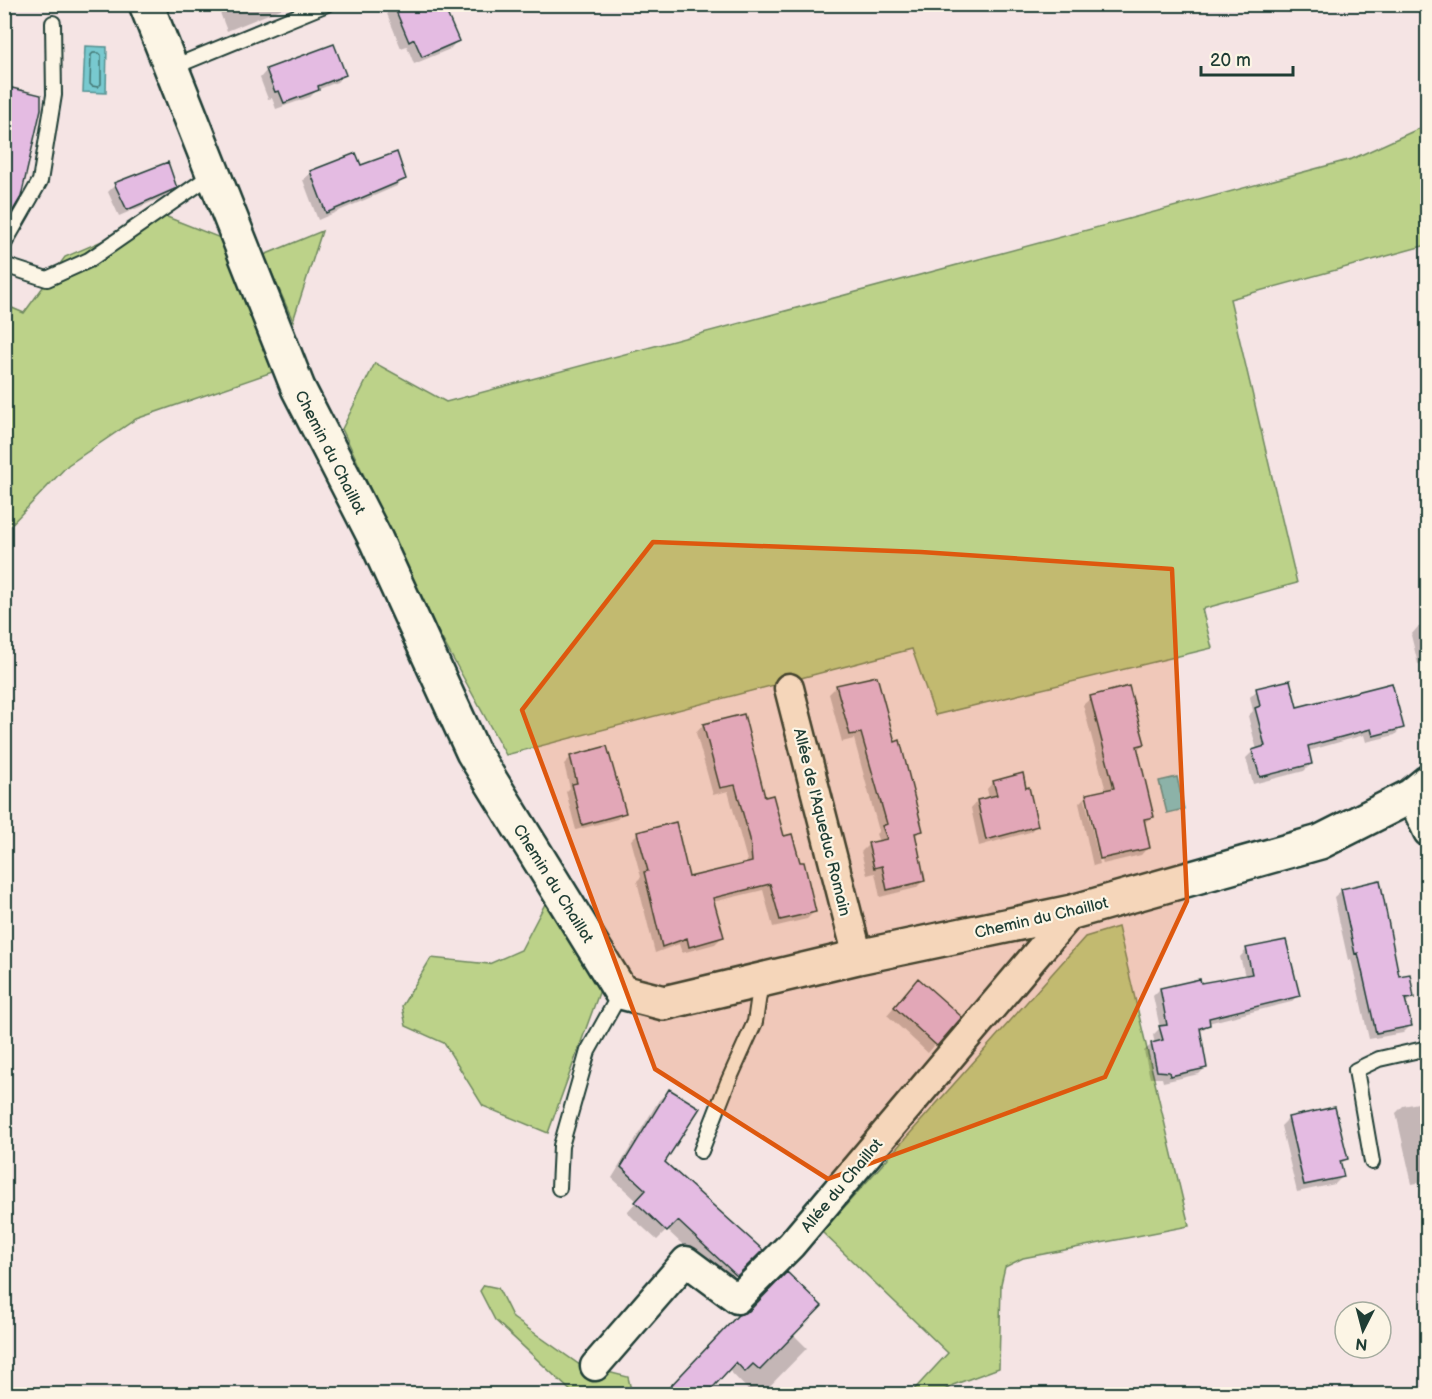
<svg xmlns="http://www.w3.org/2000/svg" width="1432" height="1399" font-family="'Balsamiq Sans',sans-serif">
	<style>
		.green { fill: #bcd289; stroke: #6e885e; stroke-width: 1.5 }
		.water { fill: #78c9cf; stroke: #549191; stroke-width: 1.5 }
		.shadow { fill: #0003 }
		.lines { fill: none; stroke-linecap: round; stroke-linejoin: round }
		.shore { stroke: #437572; stroke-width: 1.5 }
		.building { fill: #e4bbe2; stroke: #1f3d34; stroke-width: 1.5 }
		.service-casing { stroke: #1f3d34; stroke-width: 18 }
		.minor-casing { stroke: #1f3d34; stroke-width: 33 }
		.tertiary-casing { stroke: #1f3d34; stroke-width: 38 }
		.service { stroke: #fcf5e5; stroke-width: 14 }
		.minor { stroke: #fcf5e5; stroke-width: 28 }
		.tertiary { stroke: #fcf5e5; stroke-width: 33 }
		.marked { fill: #de580e; fill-opacity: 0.2; stroke: #de580e; stroke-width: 4.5; stroke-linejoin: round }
		.labels { text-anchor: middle; stroke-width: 4.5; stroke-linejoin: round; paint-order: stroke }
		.street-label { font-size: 16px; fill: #1f3d34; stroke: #fcf5e5 }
	</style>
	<rect width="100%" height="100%" fill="#f5e4e4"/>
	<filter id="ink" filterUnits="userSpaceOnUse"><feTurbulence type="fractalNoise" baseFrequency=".0167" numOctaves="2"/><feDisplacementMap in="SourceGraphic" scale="12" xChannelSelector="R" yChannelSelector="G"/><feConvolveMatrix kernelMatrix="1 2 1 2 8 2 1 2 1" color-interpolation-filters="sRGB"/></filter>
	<g filter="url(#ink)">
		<path class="green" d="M1427 125V245L1230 299 1297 583 1202 609 1212 648 935 715 912 649 506 755 435 626 342 429 375 363 446 402 1352 159Z
			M162 215 223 239 278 370 136 419 68 465 5 531V305L24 313 65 257Z
			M322 231 293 321 264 255Z
			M545 904 600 990 548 1133 483 1106 444 1043 406 1026 402 1006 431 958 489 964 521 950Z
			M1118 927 1189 1226 1023 1258 1005 1267 1001 1284 999 1368 953 1385 939 1394H910L948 1353 822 1232 1085 937Z
			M484 1285 498 1288 513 1318 580 1365 628 1377 632 1394H574L495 1320 480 1291Z"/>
		<path class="water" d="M85 46 107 47 106 93 83 92Z
			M1177 777 1184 809 1167 813 1159 781Z"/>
		<path class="shadow" d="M221 4H293L227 31 219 10 222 7Z
			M383 4H441L457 41 450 49 414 64 407 46 401 48Z
			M267 70 344 75 337 82 317 90 310 97 276 109 272 98 268 99 260 78Z
			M311 173 404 178 397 186 318 220 303 180Z
			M115 185 176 187 168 195 119 216 108 192Z
			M1428 625V662L1418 664 1411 635 1418 627Z
			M876 677 894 743 921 830 914 837 924 880 916 888 880 897 875 873 867 875 861 852 869 844 879 842 876 834 879 831 854 739 842 742 829 694 836 687Z
			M1257 690 1296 709 1402 727 1395 735 1366 742 1364 735 1308 751 1311 764 1304 771 1253 784 1246 758 1253 751 1257 750 1248 716 1253 711 1250 697Z
			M1091 698 1143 744 1137 750 1153 816 1143 824 1148 847 1141 855 1103 864 1088 799H1085L1100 864 1093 866 1079 803 1086 796 1106 791 1083 705Z
			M703 725 764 799 783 838 815 911 807 919 773 927 763 890 713 902 722 937 715 944 682 953 679 944 655 953 637 881 641 877 631 840 638 833 688 879 748 864 728 791 713 795 696 733Z
			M606 748 624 813 617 819 576 830 566 792 570 788 564 764 570 758Z
			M993 782 1037 825 1030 832 979 846 971 808 977 801 989 798 987 789Z
			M1342 890 1412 997 1404 1005 1410 1026 1403 1033 1369 1039 1351 959 1348 960 1334 897Z
			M1246 950 1298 995 1291 1002 1208 1023 1209 1025 1199 1032 1206 1067 1199 1074 1163 1082 1162 1078H1150L1144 1051 1151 1045 1155 1044 1153 1035 1160 1028 1153 996 1160 989 1200 985 1245 976 1240 957Z
			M911 987 959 1017 928 1053 887 1015Z
			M669 1091 663 1162 760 1250 726 1285 667 1230 657 1240 635 1220 627 1212 637 1201 612 1178 659 1100Z
			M1428 1101V1181L1412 1184 1396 1113 1403 1106Z
			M1289 1118 1346 1159 1340 1165 1343 1176 1335 1184 1297 1192 1281 1126Z
			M793 1334 807 1348 762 1394H752L728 1369 665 1394Z"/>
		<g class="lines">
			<path class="shore" d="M93 53H99L101 55V84L98 87 92 86 90 84 91 55Z"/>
		</g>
		<path class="building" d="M393 4H443L459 41 422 57 414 39 409 42Z
			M334 44 346 75 318 86 319 90 284 103 279 91 275 92 266 69Z
			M4 86 41 95V109L21 197 5 224Z
			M397 152 406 179 326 213 310 171 356 153 361 165Z
			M168 162 177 188 127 210 114 183Z
			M877 676 895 742 900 740 923 831 915 833 925 881 887 890 882 866 874 868 868 843 887 839 882 826 887 824 861 733 850 735 836 685Z
			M1290 680 1297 707 1392 683 1404 728 1373 736 1371 729 1308 746 1312 764 1260 777 1252 750 1265 746 1255 708 1260 706 1256 688Z
			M1129 686 1145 744 1137 746 1154 817 1144 819 1150 848 1100 859 1086 794 1114 788 1090 696Z
			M744 714 765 797 773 795 784 836 792 834 800 862H804L816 912 780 920 770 884 713 898 724 937 689 947 687 938 662 947 644 872 648 871 637 832 676 822 689 877 752 862 750 839 735 785 720 788 703 724Z
			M607 746 626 813 582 825 572 784 577 783 570 756Z
			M1023 773 1026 788 1029 787 1038 826 986 840 977 800 997 795 993 781Z
			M1380 880 1399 976 1410 974 1414 998 1405 999 1412 1026 1376 1033 1358 953 1355 954 1341 889Z
			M1286 940 1300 996 1209 1018 1210 1025 1200 1028 1207 1068 1170 1076 1169 1072 1157 1071 1151 1043 1163 1040 1159 1026 1167 1025 1160 988 1200 979 1201 983 1252 974 1246 948Z
			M918 978 962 1017 937 1046 894 1007Z
			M669 1089 700 1108 665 1162 763 1250 737 1276 678 1221 667 1232 644 1210 635 1202 646 1190 621 1167Z
			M1335 1107 1348 1159 1340 1161 1344 1177 1304 1185 1288 1117Z
			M787 1272 822 1306 760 1370 753 1364 745 1372 736 1362 706 1395H662L738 1315 749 1311Z"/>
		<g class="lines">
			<g class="service-casing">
				<path id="service" d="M171 68 327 4
					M4 244 40 181 54 95 53 23
					M4 265 47 279 89 260 213 174
					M701 1151 728 1082 755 1022 761 981
					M1372 1162 1356 1070 1379 1059 1428 1048
					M559 1188 561 1146 588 1051 621 992"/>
			</g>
			<g class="minor-casing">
				<path id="minor" d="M789 688 858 957
					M1411 796 1428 832
					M595 1366 686 1261 737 1299 791 1245 1072 912"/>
			</g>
			<g class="tertiary-casing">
				<path id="tertiary" d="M146 4 298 388 376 540 473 752 621 992 664 1003 858 957 1072 912 1320 842 1411 796 1428 782"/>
			</g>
			<use href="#service" class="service"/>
			<use href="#minor" class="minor"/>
			<use href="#tertiary" class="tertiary"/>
		</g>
	</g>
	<path class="marked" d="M653 542 921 552 1172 569 1187 901 1105 1077 828 1179 655 1069 522 710Z"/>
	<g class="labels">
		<g class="street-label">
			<text transform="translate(331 452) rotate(63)" y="6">Chemin du Chaillot</text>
			<text transform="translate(823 822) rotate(76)" y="6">Allée de l'Aqueduc Romain</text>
			<text transform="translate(554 883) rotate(58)" y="6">Chemin du Chaillot</text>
			<text transform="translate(1041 917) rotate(-13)" y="6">Chemin du Chaillot</text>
			<text transform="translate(841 1185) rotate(-50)" y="6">Allée du Chaillot</text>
		</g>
	</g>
	<rect width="1432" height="1399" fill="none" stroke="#fcf5e5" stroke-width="24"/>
	<rect x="12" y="12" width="1408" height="1375" fill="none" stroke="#1f3d34" stroke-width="2" filter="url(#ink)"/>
	<g transform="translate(1363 1330) rotate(186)"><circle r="28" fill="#fcf5e5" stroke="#a4ab9e" stroke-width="1.5"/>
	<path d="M0-4.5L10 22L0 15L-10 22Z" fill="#1f3d34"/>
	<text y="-9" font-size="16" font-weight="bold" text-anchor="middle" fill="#1f3d34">N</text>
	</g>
	<path d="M1201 66v9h92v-9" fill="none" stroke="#1f3d34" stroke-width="3"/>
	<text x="1210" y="66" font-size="18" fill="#1f3d34" stroke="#fcf5e5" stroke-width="4.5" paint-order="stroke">20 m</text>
</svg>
